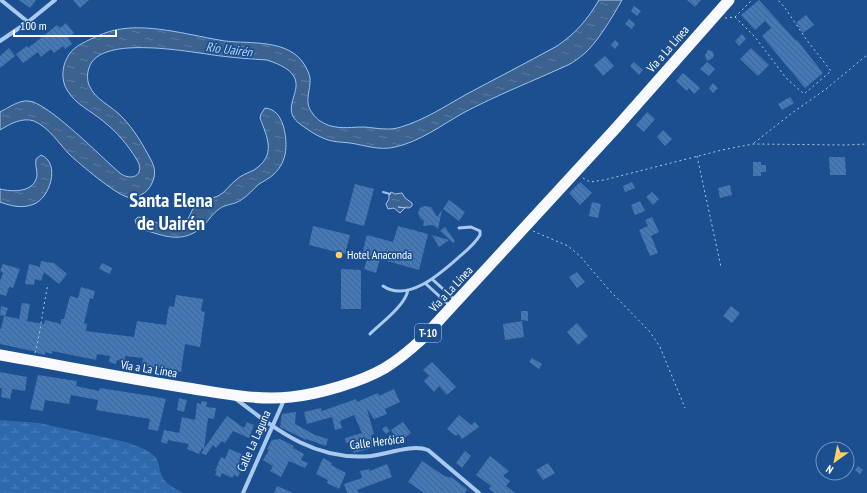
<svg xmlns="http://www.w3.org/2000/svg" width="867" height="493" font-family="'PT Sans Narrow',sans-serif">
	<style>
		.wetland { fill: url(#wetland-marsh) }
		.water { fill: url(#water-ripples); stroke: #9cc4f0 }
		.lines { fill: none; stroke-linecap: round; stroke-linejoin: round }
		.stream { stroke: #9cc4f0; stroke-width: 2 }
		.building { fill: url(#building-back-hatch) }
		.path { stroke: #a9c9ee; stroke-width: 1; stroke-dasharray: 2 3; stroke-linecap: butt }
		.service { stroke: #a9c9ee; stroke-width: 3 }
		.minor { stroke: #a9c9ee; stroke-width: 4 }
		.trunk { stroke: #f8faff; stroke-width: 11 }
		.poi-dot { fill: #ffd166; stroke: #1b4f8f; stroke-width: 1.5 }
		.labels { text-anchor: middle; stroke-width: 3.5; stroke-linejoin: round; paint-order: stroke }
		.shield { fill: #1b4f8f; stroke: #bbcadd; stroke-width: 1 }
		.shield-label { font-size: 11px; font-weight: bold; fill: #fff }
		.street-label { font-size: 12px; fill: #fff; stroke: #1b4f8f }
		.poi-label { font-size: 12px; fill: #fff; stroke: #1b4f8f; text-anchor: start }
		.water-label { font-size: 13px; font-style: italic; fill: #b5d3f5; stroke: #1b4f8f }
		.town-label { font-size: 20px; font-weight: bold; fill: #fff; stroke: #1b4f8f }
	</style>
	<defs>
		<pattern id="wetland-marsh" width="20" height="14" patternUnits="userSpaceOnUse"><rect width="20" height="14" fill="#2e69ad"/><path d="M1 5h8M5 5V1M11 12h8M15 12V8" fill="none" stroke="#4d80b9"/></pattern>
		<pattern id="water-ripples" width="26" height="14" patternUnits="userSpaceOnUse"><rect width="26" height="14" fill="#3c6290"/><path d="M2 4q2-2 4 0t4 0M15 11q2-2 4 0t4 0" fill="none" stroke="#597aa1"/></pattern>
		<pattern id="building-back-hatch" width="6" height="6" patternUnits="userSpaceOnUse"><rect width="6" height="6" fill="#4478b7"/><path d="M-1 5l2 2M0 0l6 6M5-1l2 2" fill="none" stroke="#486282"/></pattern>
	</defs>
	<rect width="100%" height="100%" fill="#1b4f8f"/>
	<path class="wetland" d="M0 420 39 423 126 442C136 446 149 449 156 458 160 464 159 470 162 476 166 485 176 489 184 493H0Z"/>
	<path class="water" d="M599 0H622C613 16 597 43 584 54 579 58 574 62 568 65 533 81 497 95 463 113 442 125 419 142 395 147 380 151 364 145 350 143 341 142 331 142 323 138 315 135 307 129 300 124 272 104 326 79 267 60 252 59 236 58 221 56 194 53 99 33 89 68 87 73 87 80 89 85 95 100 112 106 122 117 134 129 143 145 151 160 155 167 156 175 152 183 148 193 137 199 127 197 114 193 81 165 70 155 59 144 50 128 34 121 22 117 10 124 0 130V112C8 108 19 100 28 101 47 101 104 160 121 174 134 182 145 173 137 160 128 145 117 132 103 121 90 110 76 105 67 90 61 80 62 67 67 58 72 47 83 43 93 38 102 34 112 30 121 29 153 24 193 36 225 41 251 44 288 39 304 64 307 69 309 73 310 78 311 91 303 102 313 114 317 120 324 124 331 126 342 129 353 127 364 127 376 128 390 131 401 127 424 120 444 107 465 95 495 79 526 63 557 46 576 33 587 20 599 0Z
		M265 108C275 109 280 116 283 125 288 142 288 161 274 174 270 178 264 181 259 184 253 189 248 196 241 200 234 205 225 204 219 209 213 213 209 220 204 225 188 241 172 239 151 232 144 230 136 228 135 220L138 217C152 218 165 230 179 226 191 223 190 206 200 201 205 198 212 199 218 196 226 192 229 185 236 180 241 175 248 173 254 170 277 155 267 137 260 118L261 114Z
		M41 155C61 163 50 198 34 204 23 209 11 206 0 202V189C12 192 35 193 37 175 37 170 35 165 36 159Z
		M391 192 395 194 402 193 405 198 412 203V206L409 208 398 207 405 208 400 213 394 208 388 209 386 204 389 199V195Z"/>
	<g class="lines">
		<path class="stream" d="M383 192 390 194"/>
	</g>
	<path class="building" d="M19 0H36L30 8Z
		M73 0H89L80 8Z
		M687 0H701L695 7Z
		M759 0 796 41 797 40 823 73 805 88 762 36 771 28 765 21 755 30 741 15Z
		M634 6 641 11 637 16 631 11Z
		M806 15 814 25 803 33 796 23Z
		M629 19 635 24 632 29 625 24Z
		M66 23 74 33 68 38 72 44 65 49 63 46 54 53 51 49 41 57 38 52 23 63 16 54 27 46 28 48 57 25 60 28Z
		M742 34 746 39 739 46 735 41Z
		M615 40 619 44 615 49 611 45Z
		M9 48 15 56 0 68V56Z
		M751 48 769 65 758 76 740 59Z
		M708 50 712 51 714 54 713 58 707 61 705 55Z
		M605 56 614 66 603 76 594 65Z
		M634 62 643 70 639 75 630 66Z
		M707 62 715 69 709 76 700 69Z
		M683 73 700 88 694 94 689 88 687 91 676 81Z
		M713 83 718 88 713 93 709 88Z
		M790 97 794 103 782 110 778 104Z
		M647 112 655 119 644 132 636 125Z
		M663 130 672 139 665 146 657 137Z
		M829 157H845L846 175H830Z
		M753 162H761V165H766V172H761V176H753Z
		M580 182 592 193 580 205 569 193Z
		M632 182 635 188 625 192 623 186Z
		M355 184 374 189 364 226 345 221Z
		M730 185 732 195 720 198 718 188Z
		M652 192 659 199 653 205 646 197Z
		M449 200 465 212 459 221 443 209Z
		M640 201 645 211 635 215 631 205Z
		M592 202 601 204 598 218 589 216Z
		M424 206 431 207 437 217 442 210 438 229 433 225 423 226 424 221 420 218 418 213 420 208Z
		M652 217 659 232 651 236 658 253 650 256 639 230 648 226 645 220Z
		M313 226 350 235 345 254 309 245Z
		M398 226 428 234 419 270 380 259 376 273 364 269 367 260 361 258 367 235 393 242Z
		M445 227 455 241 453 243 440 231Z
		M432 235 449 240 439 247Z
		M41 261 52 263 53 262 67 274 59 284 44 272 41 281 35 279 34 285 25 284 29 265 30 264 40 267Z
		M102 263 112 268 110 274 99 269Z
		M3 264 20 269 13 288 9 287 6 296 0 294V281L3 273 0 271Z
		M341 269 361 270V309H341Z
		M577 272 585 282 577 288 569 277Z
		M81 287 95 291 93 299 90 298 84 323 87 324 86 331 134 337 137 321 166 325 169 306 174 307 176 295 203 299 201 311 205 312 200 347 185 344 181 372 142 365 143 358 125 356V361L117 360 116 364 109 362 110 356 97 354 96 360 52 351V354L45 352V355L37 353V352L0 344V329H1L4 316 0 315 1 306 8 308 5 316 19 319 22 303 30 304 27 321 44 324 45 320 61 324V319H64L70 296 78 298Z
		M731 306 740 313 732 323 723 316Z
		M521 311H528V321L521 320Z
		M522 321 524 337 505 340 503 324Z
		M577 323 588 336 578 345 567 332Z
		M532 358 542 364 539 369 529 362Z
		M432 362 456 387 447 395 439 386 434 392 424 381 429 376 423 370Z
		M0 372 27 377 25 391 13 389 12 390 10 399 1 397 2 388H0Z
		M38 375 77 381 76 386 99 391 100 388 151 396 166 399 158 431 148 429 150 419 96 410 98 400 71 395 69 404 45 400 43 411 30 409Z
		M394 389 400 402 385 409 387 414 374 419 367 409 374 434 371 435 375 447 354 453 350 442 346 443 345 438 362 433 354 415 340 421 342 428 335 430 332 417 307 424 304 412 321 408 322 411 356 399 357 402 378 393 379 396Z
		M179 398 187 400 184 412 177 410Z
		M202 401 207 402 206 407 216 408 214 419 208 418 204 449 202 448 199 454 187 449 189 444 168 440 167 444 161 442 164 430 179 433 182 417 195 420 197 403 201 404Z
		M296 412 295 424 315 435 328 439 326 446 306 439V440L280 427 282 414Z
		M459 415 471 425 475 422 479 427 462 439 458 434 456 436 447 429Z
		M227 416 244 428 247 422 254 425 249 438 233 431 225 443 222 441 216 448 213 445 206 455 201 453Z
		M403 422 411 433 399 442 391 430Z
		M386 426 390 431 386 434 382 429Z
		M280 439 294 446 293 448 304 454 301 460 308 463 305 468 289 461 281 477 270 471 273 466 263 460 269 450 267 449 272 440Z
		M229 449 242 454 237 468 241 470 238 477 234 475 232 478 222 473 220 477 215 475 217 471H215L221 457 225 459Z
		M465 451 471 456 462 468 456 463Z
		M490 456 509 471 503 476 510 481 506 486 515 493H495L489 489 491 486 476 475Z
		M323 458 332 463 331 465 346 473 339 489 327 483 328 480 316 474Z
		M422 461 446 477V476L450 478 451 477 467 489 465 493H424L408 482Z
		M548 463 555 473 543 480 536 470Z
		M387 464 392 477 357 490 359 493H347L344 484 362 478 360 471 369 469 370 471Z
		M858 466 863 470 860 474 855 470Z
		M277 486 293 493H274Z"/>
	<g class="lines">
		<path class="path" d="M735 17 755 37 786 78 804 94 831 71 806 39 785 8 778 0
			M725 18 735 17 752 0
			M754 143 792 113 826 89 867 55
			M697 156 721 267
			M583 178 590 182 604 180 722 150 753 144 845 145 867 144
			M533 231 568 246 580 256 610 291 650 332 660 347 685 408
			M35 353C41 330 43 307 48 284"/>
		<path class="service" d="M432 279 454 299
			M425 283 450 306
			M383 286C408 303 441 273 459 257 466 251 475 244 480 235V231L471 227 459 228
			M370 334C381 323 405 306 408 290"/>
		<path class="minor" d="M1 0 28 22
			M0 41 28 22 55 0
			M236 399C278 431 315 461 371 456 388 454 412 444 428 450L479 493
			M243 493 284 400"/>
		<path class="trunk" d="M0 355C63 366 125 378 188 388 221 393 257 401 291 397 319 394 361 382 385 368 398 360 410 350 421 340L616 128 729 0"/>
	</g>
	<circle class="poi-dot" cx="339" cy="255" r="4"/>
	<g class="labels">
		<rect class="shield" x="415" y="324" width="26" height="18" rx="3"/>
		<g class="shield-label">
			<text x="428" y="337">T-10</text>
		</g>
		<g class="street-label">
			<text transform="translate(668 49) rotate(-49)" y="4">Vía a La Línea</text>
			<text transform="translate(451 289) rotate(-47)" y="4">Vía a La Línea</text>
			<text transform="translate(149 369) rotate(9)" y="4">Vía a La Línea</text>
			<text transform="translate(254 441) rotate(-66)" y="4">Calle La Laguna</text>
			<text transform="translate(377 442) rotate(-7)" y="4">Calle Heróica</text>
		</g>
		<g class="poi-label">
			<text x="347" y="259">Hotel Anaconda</text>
		</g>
		<g class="water-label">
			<text transform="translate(229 49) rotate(7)" y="5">Río Uairén</text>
		</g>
		<g class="town-label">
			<text x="171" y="207">Santa Elena<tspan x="171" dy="23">de Uairén</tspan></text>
		</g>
	</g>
	<g transform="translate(835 461) rotate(213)"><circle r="19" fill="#1b4f8f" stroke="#7695bc"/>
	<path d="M0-3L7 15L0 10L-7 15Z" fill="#ffd166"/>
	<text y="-6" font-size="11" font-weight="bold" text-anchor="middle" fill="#ffffff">N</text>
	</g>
	<path d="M14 30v6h102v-6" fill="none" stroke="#ffffff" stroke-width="2"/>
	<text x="20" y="30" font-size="12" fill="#ffffff" stroke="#1b4f8f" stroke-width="3" paint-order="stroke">100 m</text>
</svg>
